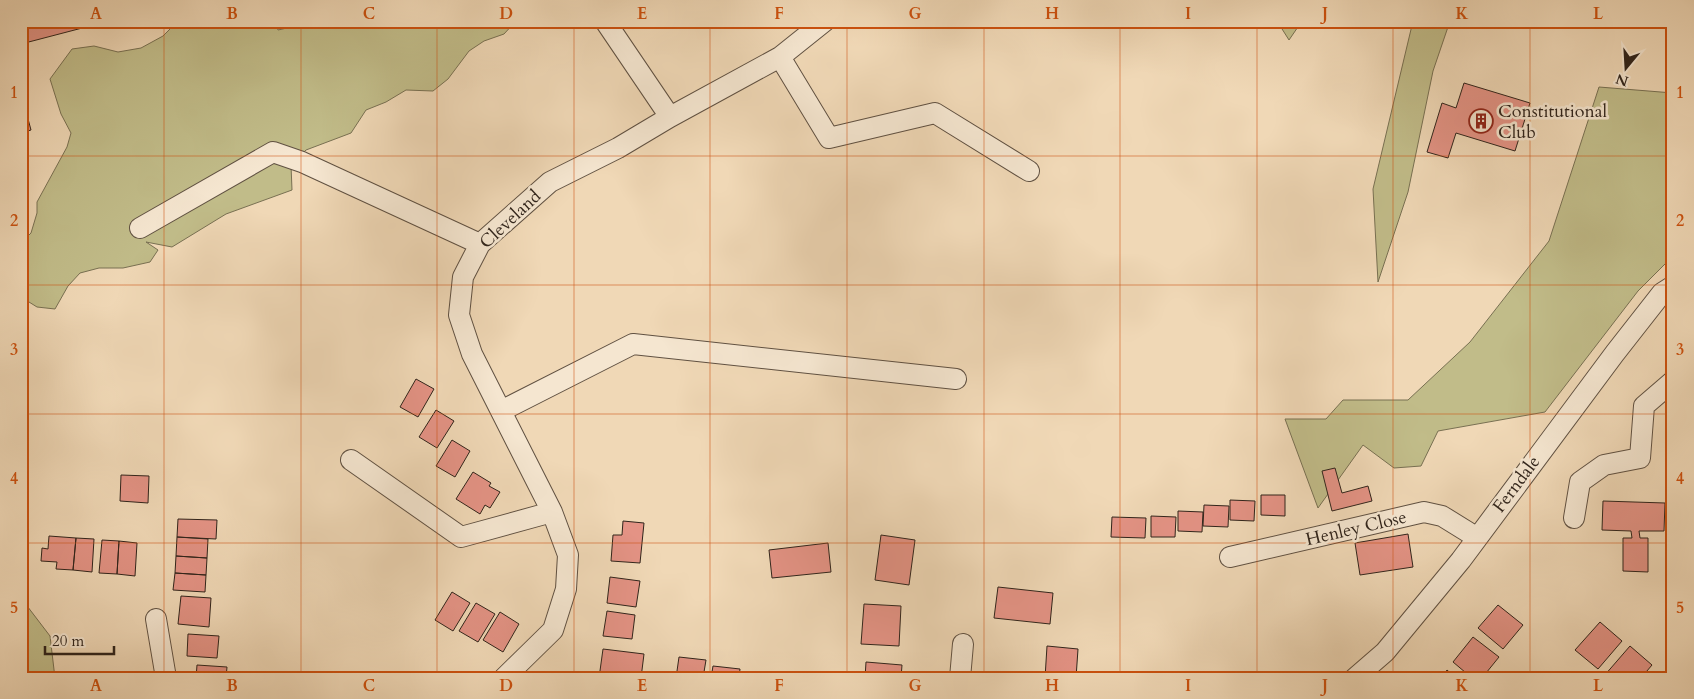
<svg xmlns="http://www.w3.org/2000/svg" width="1694" height="699" font-family="Cardo,serif">
	<style>
		.green { fill: #c1bc89; stroke: #787052 }
		.building { fill: #e49385; stroke: #30241b }
		.lines { fill: none; stroke-linecap: round; stroke-linejoin: round }
		.street-casing { stroke: #605142; stroke-width: 22 }
		.street { stroke: #f5e6d0; stroke-width: 20 }
		.grid { fill: none; stroke: #cc510e; stroke-width: 1; stroke-opacity: 0.55 }
		.labels { text-anchor: middle; stroke-width: 5; stroke-linejoin: round; paint-order: stroke }
		.poi-label { font-size: 18px; fill: #30241b; stroke: #f5e6d0; text-anchor: start }
		.street-label { font-size: 18px; fill: #30241b; stroke: #f5e6d0 }
		.neatline { fill: none; stroke: #cc510e; stroke-width: 2 }
		.grid-label { font-size: 16px; text-anchor: middle; font-weight: bold; fill: #cc510e }
	</style>
	<rect width="100%" height="100%" fill="#f0d8b6"/>
	<filter id="stains"><feTurbulence type="fractalNoise" baseFrequency=".004" numOctaves="4"/><feColorMatrix values="0 0 0 0 .2 0 0 0 0 .09 0 0 0 0 .02 0 0 0 .5 -.17"/></filter>
	<radialGradient id="worn" r=".72"><stop offset=".6" stop-color="#630" stop-opacity="0"/><stop offset="1" stop-color="#630" stop-opacity=".3"/></radialGradient>
	<path class="green" d="M189 21H275L278 30 318 21H516L504 34 484 41 469 51 448 79 433 91 406 90 386 102 366 110 351 133 306 150 291 165 292 190 226 214 172 247 146 242 158 250 150 262 123 268H99L80 273 68 286 55 309 37 307 21 297V243L31 233 37 213V202L67 147 71 133 61 114 50 79 72 49 94 46 118 52 141 48 163 36 172 27Z
		M1277 21H1302L1289 40Z
		M1413 21H1450L1433 71 1408 192 1378 282 1373 189Z
		M1599 87 1673 93V256L1638 291 1545 412 1438 431 1421 466 1394 468 1363 445 1318 508 1285 419H1326L1343 400H1408L1470 342 1549 241Z
		M21 598 50 636 55 678H21Z"/>
	<path class="building" d="M21 21H109L21 44Z
		M1464 83 1530 103 1515 151 1456 133 1448 158 1427 152 1442 103 1456 108Z
		M21 93 31 130 21 133Z
		M416 379 434 389 418 417 400 407Z
		M436 410 454 421 437 448 419 437Z
		M452 440 470 451 455 477 436 466Z
		M1335 468 1342 493 1368 486 1372 501 1332 511 1322 471Z
		M473 472 491 483 489 486 500 492 490 508 485 505 480 514 456 499Z
		M121 475 149 476 148 503 120 501Z
		M1261 495H1285V516L1261 515Z
		M1230 500 1255 501 1254 521 1230 520Z
		M1603 501 1665 503 1664 531H1639L1640 538H1648V572L1623 571V538H1632L1631 531 1602 530Z
		M1204 505 1229 506 1228 527 1203 526Z
		M1178 511 1203 512 1202 532 1178 531Z
		M1151 516 1176 517 1175 537H1151Z
		M1112 517 1146 518 1145 538 1111 537Z
		M178 519 217 520 216 539 177 537Z
		M623 521 644 523 640 563 611 561 613 535H622Z
		M1408 534 1413 567 1360 575 1355 543Z
		M881 535 915 540 909 585 875 580Z
		M49 536 76 538 73 570 56 569 57 562 41 561 42 548 48 549Z
		M177 537 208 539 207 558 176 556Z
		M76 538 94 539 92 572 73 570Z
		M102 540 119 541 117 574 99 573Z
		M119 541 137 543 135 576 117 574Z
		M828 543 831 572 772 578 769 550Z
		M176 556 207 558 206 575 175 573Z
		M175 573 206 575 205 592 173 590Z
		M610 577 640 581 636 607 607 603Z
		M998 587 1053 593 1050 624 994 618Z
		M452 592 470 603 453 631 435 620Z
		M181 596 211 598 209 627 178 624Z
		M476 603 495 614 478 642 459 631Z
		M864 604 901 606 899 646 861 644Z
		M1498 605 1523 625 1503 649 1478 628Z
		M607 611 635 615 632 639 603 636Z
		M500 612 519 624 503 652 483 640Z
		M1600 622 1622 641 1598 669 1575 650Z
		M188 634 219 636 217 658 187 656Z
		M1473 637 1499 657 1482 678H1472L1453 662Z
		M1047 646 1078 649 1076 678H1045Z
		M1630 646 1652 665 1641 678H1606L1604 676Z
		M603 649 644 654 641 678H599Z
		M679 657 706 660 703 678H676Z
		M866 662 902 665 901 678H865Z
		M197 665 227 667 226 678H196Z
		M713 666 740 669 739 678H711Z
		M1447 670 1456 678H1441Z"/>
	<g class="lines">
		<g class="street-casing">
			<path id="street" d="M605 21 670 117
				M780 57 829 138 935 113 1029 171
				M140 228 273 152 302 162 480 244
				M501 411 633 344 956 379
				M351 460 461 537 552 512
				M1574 518 1580 482 1604 465 1640 458 1644 406 1673 381
				M1230 557 1424 512 1442 516 1476 537
				M156 619 166 678
				M504 678 553 630 566 589 568 555 552 512 472 354 459 315 463 277 480 244 550 182 618 148 670 117 780 57 825 21
				M960 678 963 644
				M1355 678 1385 652 1461 560 1615 353 1662 293 1673 286"/>
		</g>
		<use href="#street" class="street"/>
	</g>
	<path class="grid" d="M164 21V678M301 21V678M437 21V678M574 21V678M710 21V678M847 21V678M984 21V678M1120 21V678M1257 21V678M1393 21V678M1530 21V678M21 156H1673M21 285H1673M21 414H1673M21 543H1673"/>
	<defs>
		<g id="building-ring" transform="scale(1.25)"><circle r="9.5" fill="#f5e6d0" stroke="#8f2418" stroke-width="1.5"/><path d="M-4-6H4V6H1V3H-1V6H-4ZM-2.5-4.3h1.7v1.8h-1.7ZM.8-4.3h1.7v1.8H.8ZM-2.5-1h1.7V.8h-1.7ZM.8-1h1.7V.8H.8Z" fill="#8f2418"/></g>
	</defs>
	<g fill-rule="evenodd">
		<use href="#building-ring" x="1481" y="121"/>
	</g>
	<g class="labels">
		<g class="poi-label">
			<text x="1498" y="117">Constitutional<tspan x="1498" dy="21">Club</tspan></text>
		</g>
		<g class="street-label">
			<text transform="translate(510 219) rotate(-43)" y="6">Cleveland</text>
			<text transform="translate(1516 484) rotate(-53)" y="6">Ferndale</text>
			<text transform="translate(1356 528) rotate(-13)" y="6">Henley Close</text>
		</g>
	</g>
	<rect width="1694" height="699" fill="none" stroke="#f0d8b6" stroke-width="55"/>
	<g transform="translate(1626 68) rotate(198)" stroke="#f5e6d0" stroke-width="4" paint-order="stroke">
	<path d="M0-4L9 19L0 12L-9 19Z" fill="#30241b"/>
	<text y="-8" font-size="14" font-weight="bold" text-anchor="middle" fill="#30241b">N</text>
	</g>
	<path d="M45 646v8h69v-8" fill="none" stroke="#30241b" stroke-width="2.5"/>
	<text x="52" y="646" font-size="15" fill="#30241b" stroke="#f5e6d0" stroke-width="4" paint-order="stroke">20 m</text>
	<rect x="28" y="28" width="1638" height="644" class="neatline"/>
	<g class="grid-label">
		<text x="96" y="19">A</text>
		<text x="232" y="19">B</text>
		<text x="369" y="19">C</text>
		<text x="506" y="19">D</text>
		<text x="642" y="19">E</text>
		<text x="779" y="19">F</text>
		<text x="915" y="19">G</text>
		<text x="1052" y="19">H</text>
		<text x="1188" y="19">I</text>
		<text x="1325" y="19">J</text>
		<text x="1462" y="19">K</text>
		<text x="1598" y="19">L</text>
		<text x="14" y="98">1</text>
		<text x="1680" y="98">1</text>
		<text x="14" y="226">2</text>
		<text x="1680" y="226">2</text>
		<text x="14" y="355">3</text>
		<text x="1680" y="355">3</text>
		<text x="14" y="484">4</text>
		<text x="1680" y="484">4</text>
		<text x="14" y="613">5</text>
		<text x="1680" y="613">5</text>
		<text x="96" y="691">A</text>
		<text x="232" y="691">B</text>
		<text x="369" y="691">C</text>
		<text x="506" y="691">D</text>
		<text x="642" y="691">E</text>
		<text x="779" y="691">F</text>
		<text x="915" y="691">G</text>
		<text x="1052" y="691">H</text>
		<text x="1188" y="691">I</text>
		<text x="1325" y="691">J</text>
		<text x="1462" y="691">K</text>
		<text x="1598" y="691">L</text>
	</g>
	<rect width="100%" height="100%" filter="url(#stains)"/>
	<rect width="100%" height="100%" fill="url(#worn)"/>
</svg>
